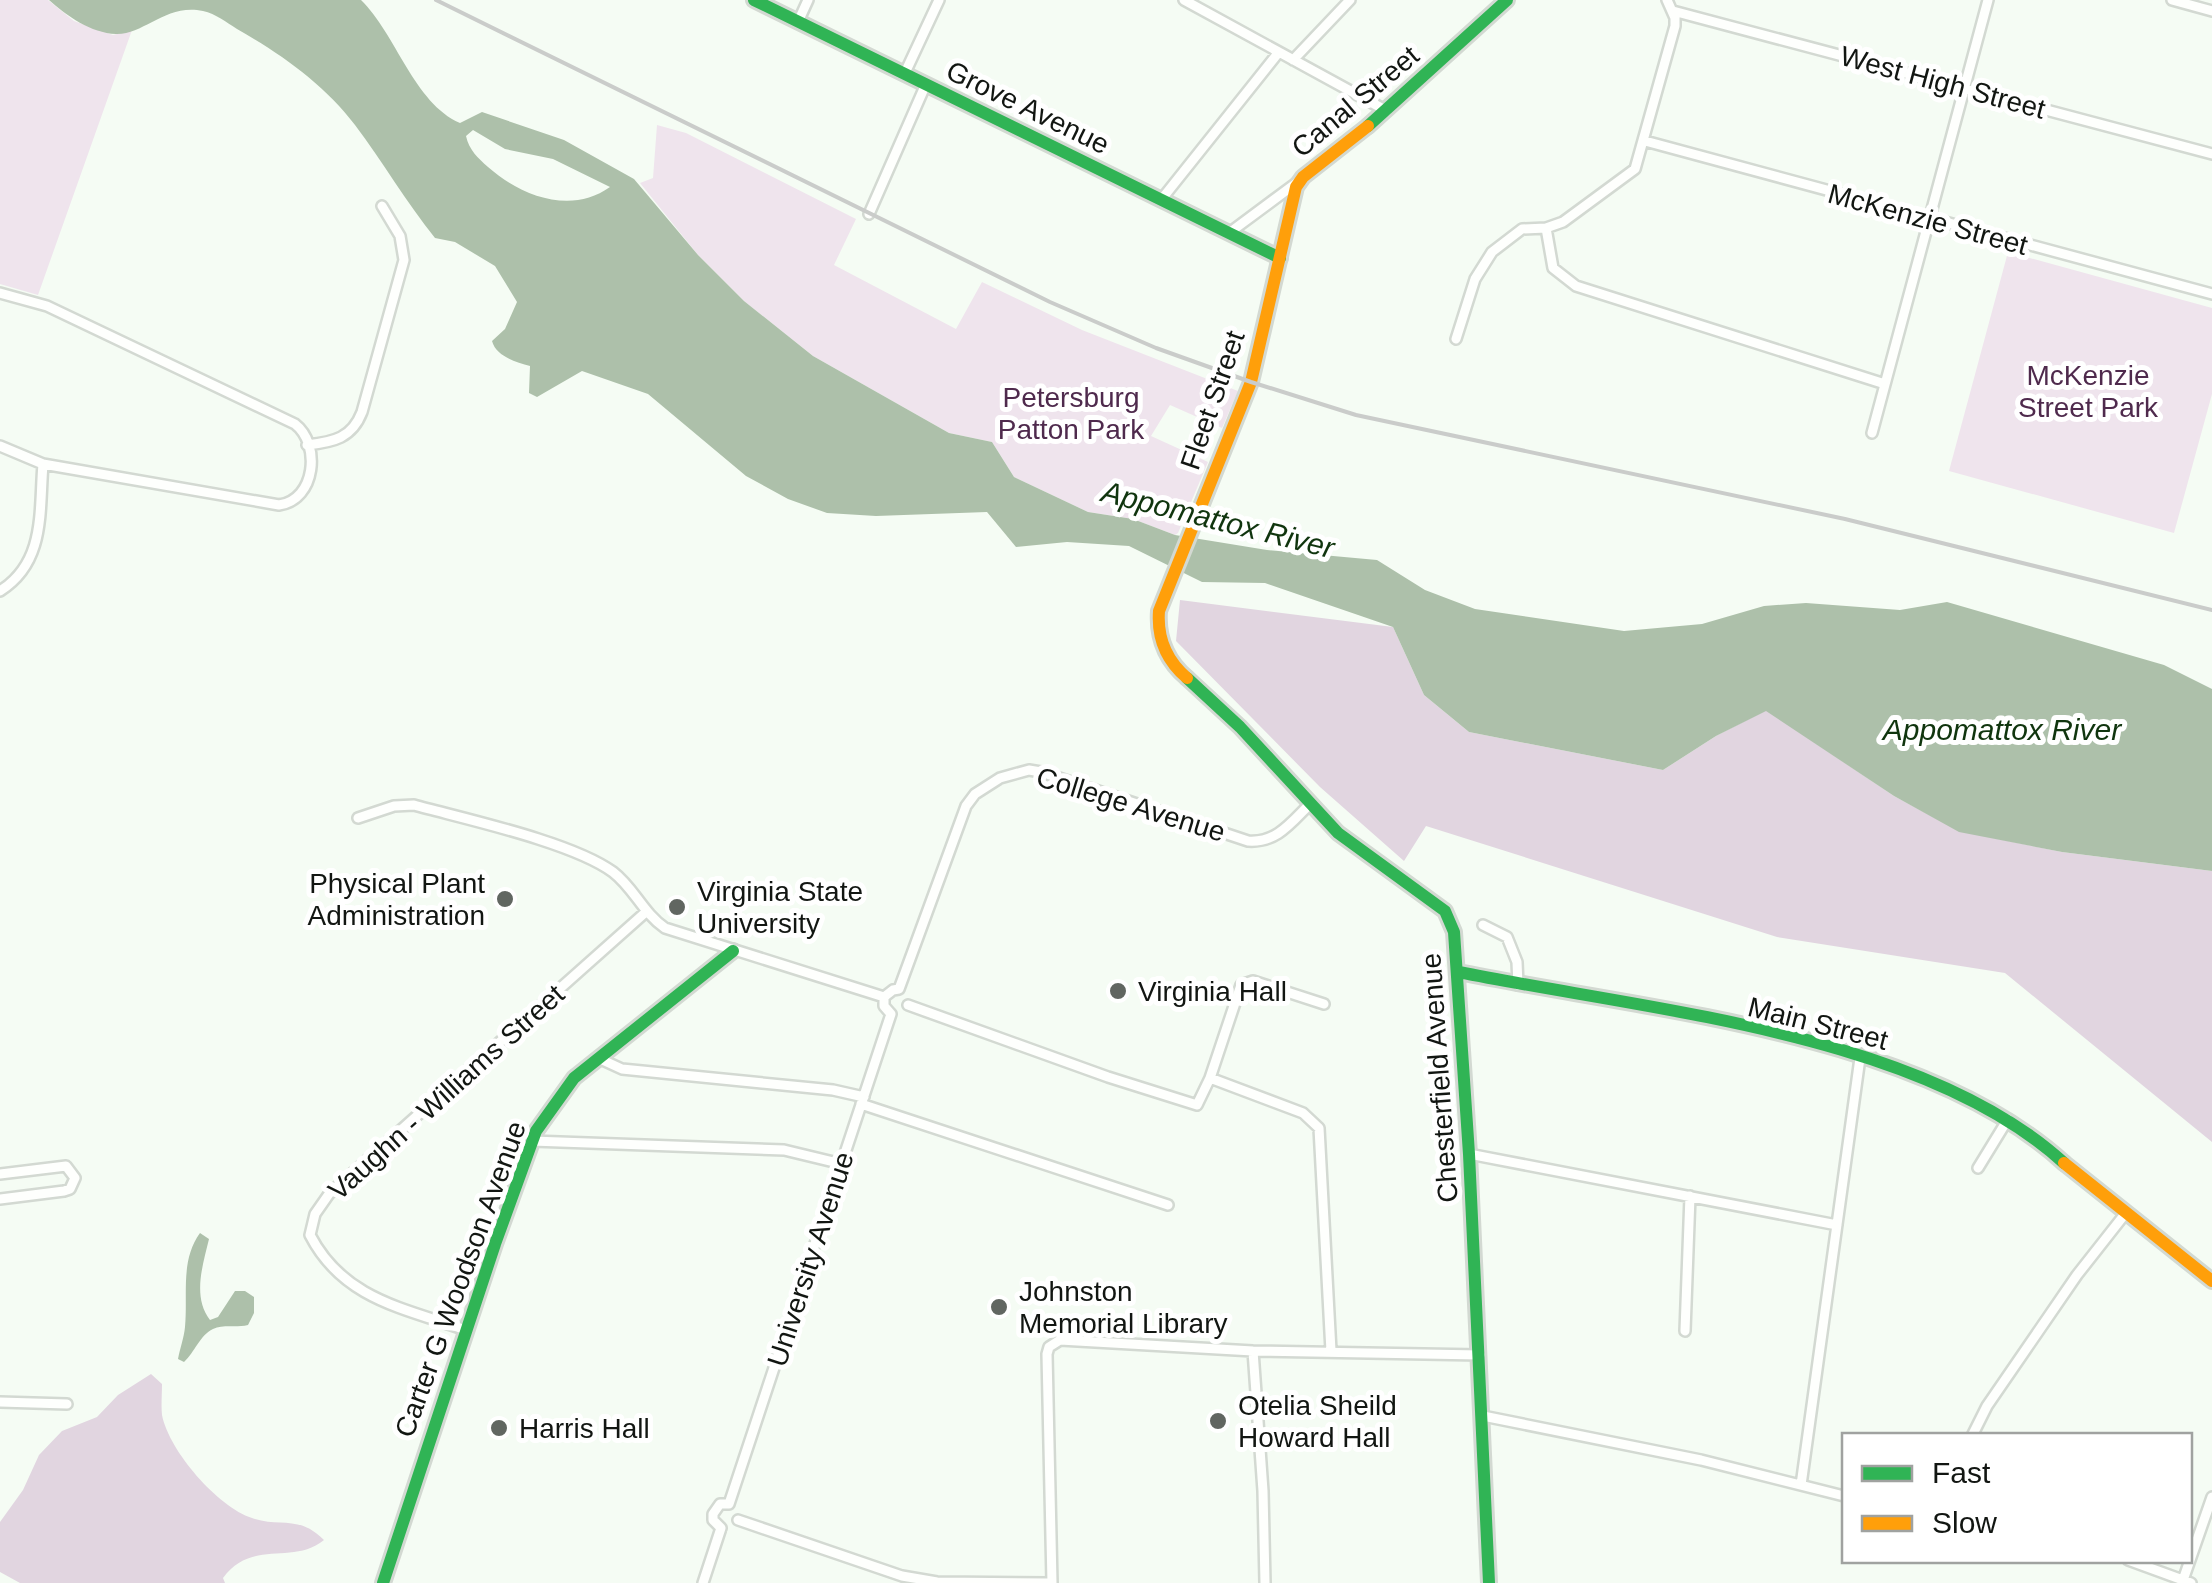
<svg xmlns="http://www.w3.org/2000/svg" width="2212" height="1583" font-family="Arial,sans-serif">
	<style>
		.green { fill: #efe4ed }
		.forest { fill: #e1d5e0 }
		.water { fill: #adc0aa; fill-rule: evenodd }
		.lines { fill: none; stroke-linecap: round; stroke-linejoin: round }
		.street-casing { stroke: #d3d9d2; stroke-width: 14 }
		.fast-casing { stroke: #d3d9d2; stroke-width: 18 }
		.slow-casing { stroke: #d3d9d2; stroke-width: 18 }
		.street { stroke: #fefffd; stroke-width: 9 }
		.fast { stroke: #30b455; stroke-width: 12 }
		.slow { stroke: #ff9f0a; stroke-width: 12 }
		.rail { stroke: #caccca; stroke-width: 4 }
		.poi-dot { fill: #616661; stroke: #fff; stroke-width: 4 }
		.labels { text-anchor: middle; stroke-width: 10; stroke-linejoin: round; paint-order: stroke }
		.street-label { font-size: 28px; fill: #121612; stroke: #fff }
		.park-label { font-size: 28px; fill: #4f2a4d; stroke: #fff }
		.poi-label { font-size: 28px; fill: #121612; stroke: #fff; text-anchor: start }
		.water-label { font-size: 30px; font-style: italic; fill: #10350e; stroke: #fff }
	</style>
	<rect width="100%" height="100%" fill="#f5fcf4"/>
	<path class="green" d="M0 0H48L74 21 113 35 132 30 38 295 0 284Z
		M657 125 686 133 856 219 834 265 956 329 982 282 1082 330 1238 391 1222 428 1170 405 1151 436 1208 462 1178 533 1175 535 1133 519 1088 512 1014 477 992 442 949 433 813 356 744 301 698 255 640 183 653 178Z
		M2008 252 2212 308V394L2174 533 1949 471Z"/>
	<path class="forest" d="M1180 600 1393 627 1424 695 1469 732 1663 770 1716 736 1766 710 1894 796 1959 831 2062 852 2212 871V1142L2005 973 1777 937 1426 826 1404 861 1320 787 1176 641Z
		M151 1374 162 1384C162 1394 161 1406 162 1415 169 1451 218 1507 252 1518 281 1528 298 1514 324 1540 292 1566 252 1538 223 1578L225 1583H20L0 1572V1522L23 1490 39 1455 62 1431 97 1417 118 1395Z"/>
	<path class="water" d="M49 0H361C396 34 414 103 460 123L482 112 564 140 634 179 698 255 744 301 813 356 949 433 992 442 1014 477 1088 512 1133 519 1175 535 1267 550 1377 560 1425 590 1475 609 1624 631 1702 624 1764 606 1806 603 1900 610 1947 602 2164 665 2212 689V871L2062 852 1959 832 1894 796 1766 711 1716 736 1663 770 1469 732 1424 695 1393 627 1265 583 1202 582 1129 546 1067 542 1016 547 987 512 876 516 827 513 788 499 746 476 648 394 582 371 537 397 529 393 530 366C515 362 496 356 492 341L505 329 517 302 495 266 455 242 435 238C406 202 383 162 355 125 324 84 281 54 237 29 226 22 216 14 203 11 166 3 144 35 116 34 91 33 67 16 49 0ZM473 130 505 149 553 159 610 187C571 215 521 196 488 167 478 158 469 150 466 136Z
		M200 1233 209 1239C203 1264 192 1297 210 1320L218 1317 235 1291H245L254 1297V1313L248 1325C236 1328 223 1324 213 1329 200 1335 195 1352 184 1362L178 1359C180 1348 184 1338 185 1327 188 1294 180 1261 200 1233Z"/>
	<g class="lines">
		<g class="street-casing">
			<path id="street" d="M1184 0 1387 111
				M2172 0 2212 11
				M1673 11 2212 154
				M798 22 808 0
				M1293 60 1350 0
				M904 75 939 0
				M1645 141 2212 294
				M1161 200 1279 52
				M869 214 926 84
				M1546 228 1553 268 1576 286 1885 384
				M1229 233 1299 181
				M0 293 47 306 295 424C321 444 316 500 279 505L43 464 0 446
				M1456 339 1475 279 1492 252 1522 229 1546 228 1563 222 1635 169 1675 26V18L1667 0
				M1872 433 1988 0
				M307 445C334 442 352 438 362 412L404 260 400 236 382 206
				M0 591C46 562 39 511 43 464
				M358 818 394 806 414 805C465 819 572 842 613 872 634 888 643 913 665 928L884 997
				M1483 925 1507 937 1517 962 1518 985
				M899 989 966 806 975 794 1000 778 1029 770 1041 772 1248 841C1276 843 1290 824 1309 805
				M908 1005 1108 1077 1197 1105 1210 1078 1241 985 1253 981 1324 1004
				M891 1014 884 1006V997L893 990 899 989
				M598 1058 622 1069 833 1090 864 1097
				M1210 1078 1303 1113 1319 1128 1331 1351
				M861 1104 1168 1205
				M532 1141 784 1150 842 1164
				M1469 1154 1837 1225
				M1978 1168 2008 1119
				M0 1174 66 1166 75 1178 70 1189 64 1191 0 1199
				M466 1330C403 1308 343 1299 310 1235L315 1214 329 1194 647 911
				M1685 1331 1690 1196
				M1253 1351 1263 1491 1265 1583
				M0 1402 67 1404
				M1483 1416 1701 1460 1844 1496
				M1972 1436 1987 1406 2077 1275 2125 1214
				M1801 1485 1860 1058
				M729 1504 891 1014
				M738 1520 902 1576 937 1582 1048 1583
				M721 1528 713 1520V1514L720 1504H729
				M2128 1560 2191 1583
				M703 1583 721 1528
				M1052 1583 1047 1354 1049 1347 1060 1340 1253 1351 1480 1355
				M2182 1583 2212 1497"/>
		</g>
		<g class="fast-casing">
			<path id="fast" d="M754 0 1280 258
				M1368 126 1507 0
				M1187 678 1240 727 1338 833 1445 911 1454 932 1469 1154 1489 1583
				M1459 972C1645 1010 1921 1032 2064 1163
				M383 1583 495 1244 536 1131 574 1078 733 951"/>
		</g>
		<g class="slow-casing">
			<path id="slow" d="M1187 678C1167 661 1157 638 1159 611L1251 382 1296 187 1303 177 1368 126
				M2064 1163 2212 1281"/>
		</g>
		<use href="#street" class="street"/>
		<use href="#fast" class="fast"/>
		<use href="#slow" class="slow"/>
		<path class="rail" d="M436 0 1050 302 1156 348 1251 382 1356 415 1845 519 2212 610"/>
	</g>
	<g class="poi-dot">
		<circle cx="505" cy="899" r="10"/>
		<circle cx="677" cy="907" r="10"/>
		<circle cx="1118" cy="991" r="10"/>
		<circle cx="999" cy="1307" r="10"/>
		<circle cx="1218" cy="1421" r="10"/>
		<circle cx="499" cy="1428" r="10"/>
	</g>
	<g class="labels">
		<g class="street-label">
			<text transform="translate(1943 82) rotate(15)" y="10">West High Street</text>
			<text transform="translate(1355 101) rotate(-40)" y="10">Canal Street</text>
			<text transform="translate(1028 107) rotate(26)" y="10">Grove Avenue</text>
			<text transform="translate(1928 219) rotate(15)" y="10">McKenzie Street</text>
			<text transform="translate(1212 400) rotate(-71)" y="10">Fleet Street</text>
			<text transform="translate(1131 804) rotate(17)" y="10">College Avenue</text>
			<text transform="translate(1818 1023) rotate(14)" y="10">Main Street</text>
			<text transform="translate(1439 1078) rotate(-94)" y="10">Chesterfield Avenue</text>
			<text transform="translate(446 1092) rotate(-42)" y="10">Vaughn - Williams Street</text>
			<text transform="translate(810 1259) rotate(-72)" y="10">University Avenue</text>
			<text transform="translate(460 1279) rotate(-70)" y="10">Carter G Woodson Avenue</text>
		</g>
		<g class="park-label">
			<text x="2088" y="385">McKenzie<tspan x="2088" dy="32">Street Park</tspan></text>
			<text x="1071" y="407">Petersburg<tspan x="1071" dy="32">Patton Park</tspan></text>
		</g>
		<g class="poi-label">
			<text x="485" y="893" text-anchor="end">Physical Plant<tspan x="485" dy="32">Administration</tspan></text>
			<text x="697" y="901">Virginia State<tspan x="697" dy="32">University</tspan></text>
			<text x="1138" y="1001">Virginia Hall</text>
			<text x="1019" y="1301">Johnston<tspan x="1019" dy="32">Memorial Library</tspan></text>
			<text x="1238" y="1415">Otelia Sheild<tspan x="1238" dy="32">Howard Hall</tspan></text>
			<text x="519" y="1438">Harris Hall</text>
		</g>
		<g class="water-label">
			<text transform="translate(1218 520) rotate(14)" y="10">Appomattox River</text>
			<text x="2002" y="740">Appomattox River</text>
		</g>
	</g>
	<rect x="1842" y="1433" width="350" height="130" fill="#ffffff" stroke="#a0a2a0" stroke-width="2.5"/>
	<rect x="1862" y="1466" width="50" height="15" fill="#30b455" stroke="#a0a2a0" stroke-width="2.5"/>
	<text x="1932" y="1483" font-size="30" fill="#121612">Fast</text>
	<rect x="1862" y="1516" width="50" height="15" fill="#ff9f0a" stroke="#a0a2a0" stroke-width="2.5"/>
	<text x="1932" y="1533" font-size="30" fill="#121612">Slow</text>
</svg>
